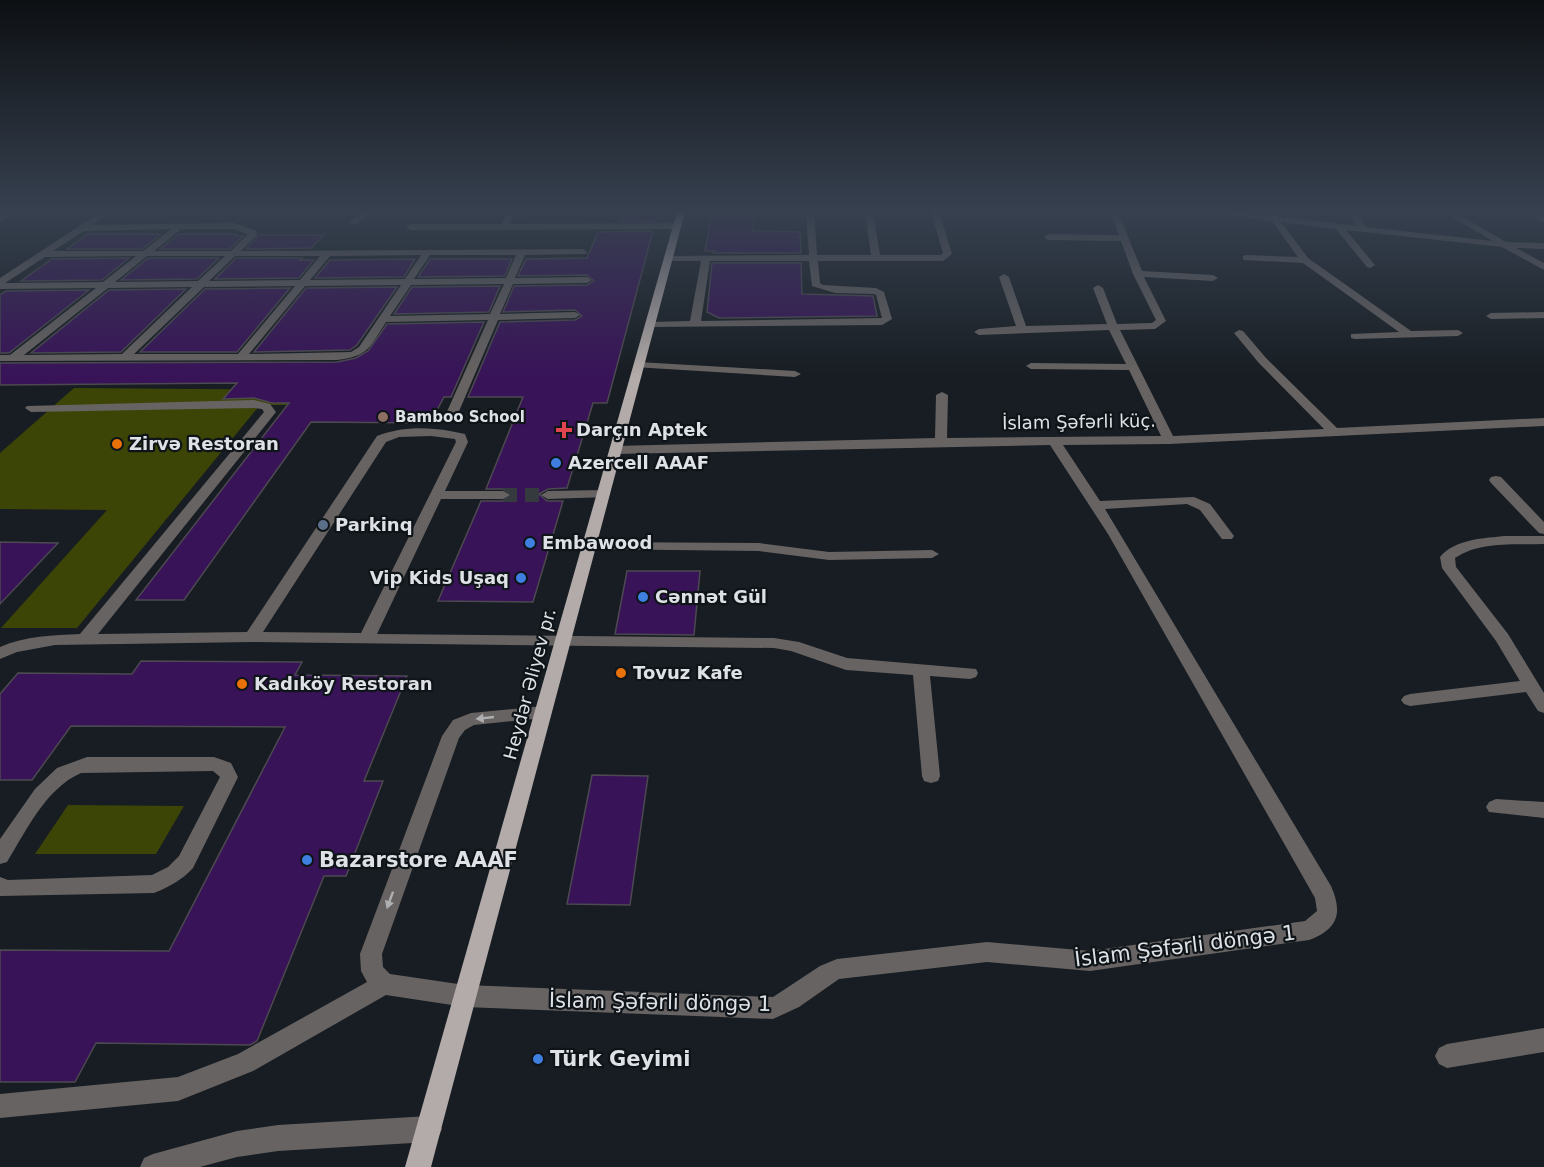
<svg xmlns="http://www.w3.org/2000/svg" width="1544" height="1167" font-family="'DejaVu Sans',sans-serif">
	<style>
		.green { fill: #3c4505 }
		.building { fill: #381358; stroke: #4c4950; stroke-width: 1.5 }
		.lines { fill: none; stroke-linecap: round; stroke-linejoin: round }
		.minor-tunnel { stroke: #353a3f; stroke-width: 14; stroke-dasharray: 14 8; stroke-linecap: butt }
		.minor { fill: #676362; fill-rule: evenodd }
		.major { fill: #b3aba9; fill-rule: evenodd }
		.oneway { fill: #aeafb1 }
		.education-dot { fill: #8d6e63; stroke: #0e1418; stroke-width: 2 }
		.health-dot { fill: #e0444e; stroke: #0e1418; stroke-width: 2 }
		.food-dot { fill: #e8710a; stroke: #0e1418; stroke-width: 2 }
		.shop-dot { fill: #3f7fe0; stroke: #0e1418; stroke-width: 2 }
		.service-dot { fill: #5c6f8a; stroke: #0e1418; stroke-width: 2 }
		.labels { text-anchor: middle; stroke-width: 4.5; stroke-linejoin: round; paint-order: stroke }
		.far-poi-label { font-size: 15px; font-weight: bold; fill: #dee1e5; stroke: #0e1418; text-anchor: start }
		.street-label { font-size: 18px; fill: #dee1e5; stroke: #0e1418 }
		.poi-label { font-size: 18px; font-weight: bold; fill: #dee1e5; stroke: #0e1418; text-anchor: start }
		.near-poi-label { font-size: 21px; font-weight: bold; fill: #dee1e5; stroke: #0e1418; text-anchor: start }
		.near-street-label { font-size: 21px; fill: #dee1e5; stroke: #0e1418 }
	</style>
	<rect width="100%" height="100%" fill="#171d22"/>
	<path class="green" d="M74 388 317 390 306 405H260L77 628H1L107 510 0 509V453Z
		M68 805 184 806 156 854H35Z"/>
	<path class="building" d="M624 212H658L656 221H621Z
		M712 212H755L753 231 800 232 801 253H713L714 251H705Z
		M653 231 607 403H593L567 488 548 489 539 494 547 501H563L533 602 438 601 481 501H503L512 496 504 489H486L523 397H468L500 322 575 320 582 316 575 310 503 312 514 286 587 285 594 281 587 275 518 276 526 259 587 258 598 232Z
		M88 234H161L142 249H67Z
		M179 234H236L235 236H243L230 249H160Z
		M259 235H324L311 248 246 249Z
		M129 258 102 280 21 281 52 259Z
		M148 258H219L197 279 121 280Z
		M236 258H302L300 260H314L299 278 215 279Z
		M415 259 404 277 315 278 330 260Z
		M430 259H512L505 276 418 277Z
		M712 263H801L802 294 873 296 877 316 719 318 707 312Z
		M500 286 489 312 394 314 412 287Z
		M397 287 357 345 350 350 254 352 306 288Z
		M290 288 237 352H140L205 289Z
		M186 289 121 352 31 353 109 290Z
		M89 290 9 353H0V295L6 291Z
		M484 322 451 397H444L430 423 311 422 184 600H136L289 403H272L254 398 223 399 237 383 0 385V363L337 362 356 358 368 351 387 324Z
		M0 542 58 543 0 604Z
		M627 571H700L694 635 615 634Z
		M141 661 302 662 295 675 407 676 364 781H383L346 876H324L257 1041 250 1045 96 1043 75 1082H0V950L169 951 285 727 71 726 32 780H0V694L18 673 132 674Z
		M592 775 648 776 630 905 567 904Z"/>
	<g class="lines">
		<path class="minor-tunnel" d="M503 495H548"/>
		<path class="minor" d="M5 212H16L0 221V216Z
			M101 212H111L92 225 234 223 257 231V235L241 251 583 249 587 252 586 254 525 255 515 278 587 277 592 280 587 283 513 284 500 314 575 312 580 315 575 318 498 320 457 416 451 420 445 416 488 320 386 322C369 348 369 356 337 360L0 361V355H10L96 288 0 289V278ZM171 229 143 251H53L84 231ZM181 229H233L248 234 231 251H154ZM421 255 405 279 310 280 330 256ZM430 255H516L506 278 414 279ZM136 256 103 282 5 283 45 257ZM147 256H225L198 281 115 282ZM235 256H320L300 280 209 281ZM504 284 490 314 390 316 411 285ZM401 285 359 347 351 352 249 354 305 286ZM295 286 238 354H134L204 287ZM192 287 122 354 24 355 108 288Z
			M362 212H372L357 224H351V220Z
			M507 212H515L510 224 677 223 681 226 677 229 410 230 406 227 410 224H502Z
			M806 212H814L817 255H871L865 212H873L880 255H941L943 253 931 212H939L952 254 943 261H818L820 283 823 285 876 288 884 292 892 319 882 325 646 327 645 325 650 322 690 321 701 261H668L664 258 665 256 809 255ZM710 261H809L812 286 835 293 874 294 876 295 882 318 701 321Z
			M1110 212H1118L1142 271 1213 275 1218 278 1213 281 1144 277 1166 321 1155 329 1120 330 1173 436 1324 429 1258 362 1234 333 1239 330 1243 331 1266 358 1337 428 1544 418V426L1169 444 1063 445 1100 501 1194 497 1210 504 1234 536 1232 539H1222L1200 510 1187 504 1105 509 1331 886C1343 913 1338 929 1309 940L1090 971 987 962 839 979 799 1007 773 1019 465 1007 386 995 253 1071 178 1101 0 1118V1094L178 1077 238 1054 367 982 361 971 360 954 442 736 453 720 471 713 543 706 549 708 552 712 549 716 543 718 474 725 465 730 459 738 382 954 383 967 390 974 465 985 773 997 820 966 837 959 987 942 1090 951 1305 921 1317 911 1315 898 1108 534 1050 445 615 454 609 450 615 446 935 438 936 395 942 392 948 395 947 438 1161 436 1129 370 1031 369 1026 366 1031 363 1126 364 1109 330 979 335 974 332 979 329 1016 326 999 277 1004 274 1009 277 1026 326 1107 324 1093 288 1098 285 1103 288 1117 324 1152 323 1156 320 1133 274 1121 241 1048 240 1044 237 1048 234 1119 235Z
			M1208 212H1237L1357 226 1348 213 1356 212 1366 227 1493 241 1443 212H1454L1506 242 1544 243V249L1516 248 1544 263V270L1502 247 1346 230 1375 265 1370 268 1367 267 1336 229 1281 222 1308 258 1411 331 1458 330 1463 333 1458 336 1355 339 1351 338V334L1399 332 1303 263 1243 260V256L1246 255 1298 257 1272 221Z
			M1525 212H1535L1544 217V223Z
			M1544 312V318L1491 319 1486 316 1491 313Z
			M638 362 795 371 801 374 795 377 634 367V363Z
			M254 400 270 404 276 412 98 634 247 632 377 436C405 425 436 427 465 434L468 442 445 491H503L510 495 503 499H441L377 634 774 638 799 642 847 658 976 669 978 673 976 677 970 679 930 676 940 776 938 781 931 783 924 781 922 776 913 675 846 670 791 651 774 648 252 642 55 645 17 652 0 659V647C25 636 54 635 80 634L264 412 262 409 254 408 31 412 25 408 27 406ZM431 436 455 439 456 442 361 633 263 632 386 442 399 437Z
			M1496 476 1501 477 1544 522V534L1539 533 1491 483 1489 480 1491 477Z
			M603 490 608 491 610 494 608 497 548 499 541 495 548 491Z
			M1506 536H1544V544C1514 545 1480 541 1455 558L1456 567 1508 634 1544 693V713L1538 711 1526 692 1410 706 1404 704 1401 700 1404 696 1410 694 1520 681 1496 641 1442 568 1440 557C1455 539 1484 538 1506 536Z
			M589 542 759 543 829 552 932 550 939 554 932 558 829 560 759 551 584 549 582 546Z
			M87 757H214L231 763 238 777 193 868C182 880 169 887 154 893L0 896V877L8 880 152 875 168 867 179 856 220 777 213 771 81 773C46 788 26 831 7 862L0 864V839L35 789 57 768Z
			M1496 799 1544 802V818L1489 812 1486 807 1489 802Z
			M1544 1028V1052L1447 1068 1439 1064 1435 1056 1439 1048 1447 1044Z
			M429 1116 438 1120 442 1129 438 1138 429 1142 278 1151 237 1157 200 1167H140L144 1158 153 1154 237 1131 278 1125Z"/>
		<path class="major" d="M677 212H685L431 1167H405Z"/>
	</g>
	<defs><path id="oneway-solid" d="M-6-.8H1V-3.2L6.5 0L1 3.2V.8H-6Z" transform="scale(1.5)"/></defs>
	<g class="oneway">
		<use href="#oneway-solid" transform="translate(485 718) rotate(174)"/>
		<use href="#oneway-solid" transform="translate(390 900) rotate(110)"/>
	</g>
	<linearGradient id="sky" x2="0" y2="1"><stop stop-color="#0d1013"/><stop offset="0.56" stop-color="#36404f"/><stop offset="1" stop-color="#36404f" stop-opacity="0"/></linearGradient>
	<rect width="1544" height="376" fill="url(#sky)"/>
	<circle class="education-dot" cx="383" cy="417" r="6"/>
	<path class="health-dot" d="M561 421h6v6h6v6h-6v6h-6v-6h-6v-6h6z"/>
	<g class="food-dot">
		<circle cx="117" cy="444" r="6"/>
		<circle cx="621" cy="673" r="6"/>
		<circle cx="242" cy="684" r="6"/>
	</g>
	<g class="shop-dot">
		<circle cx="556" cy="463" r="6"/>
		<circle cx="530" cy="543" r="6"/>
		<circle cx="521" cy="578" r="6"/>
		<circle cx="643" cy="597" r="6"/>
		<circle cx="307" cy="860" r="6"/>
		<circle cx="538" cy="1059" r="6"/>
	</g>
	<circle class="service-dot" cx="323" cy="525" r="6"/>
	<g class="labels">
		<g class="far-poi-label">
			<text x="395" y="422">Bamboo School</text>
		</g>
		<g class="street-label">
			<text transform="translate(1079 422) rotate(-1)" y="6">İslam Şəfərli küç.</text>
			<text transform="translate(530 684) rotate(-75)" y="6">Heydər Əliyev pr.</text>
		</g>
		<g class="poi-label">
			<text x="576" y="436">Darçın Aptek</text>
			<text x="129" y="450">Zirvə Restoran</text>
			<text x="568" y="469">Azercell AAAF</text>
			<text x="335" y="531">Parkinq</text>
			<text x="542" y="549">Embawood</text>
			<text x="509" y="584" text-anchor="end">Vip Kids Uşaq</text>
			<text x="655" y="603">Cənnət Gül</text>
			<text x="633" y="679">Tovuz Kafe</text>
			<text x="254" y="690">Kadıköy Restoran</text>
		</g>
		<g class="near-poi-label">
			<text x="319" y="867">Bazarstore AAAF</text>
			<text x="550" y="1066">Türk Geyimi</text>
		</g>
		<g class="near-street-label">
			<text transform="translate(1185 946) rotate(-7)" y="7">İslam Şəfərli döngə 1</text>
			<text transform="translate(660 1002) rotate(1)" y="7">İslam Şəfərli döngə 1</text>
		</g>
	</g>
</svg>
